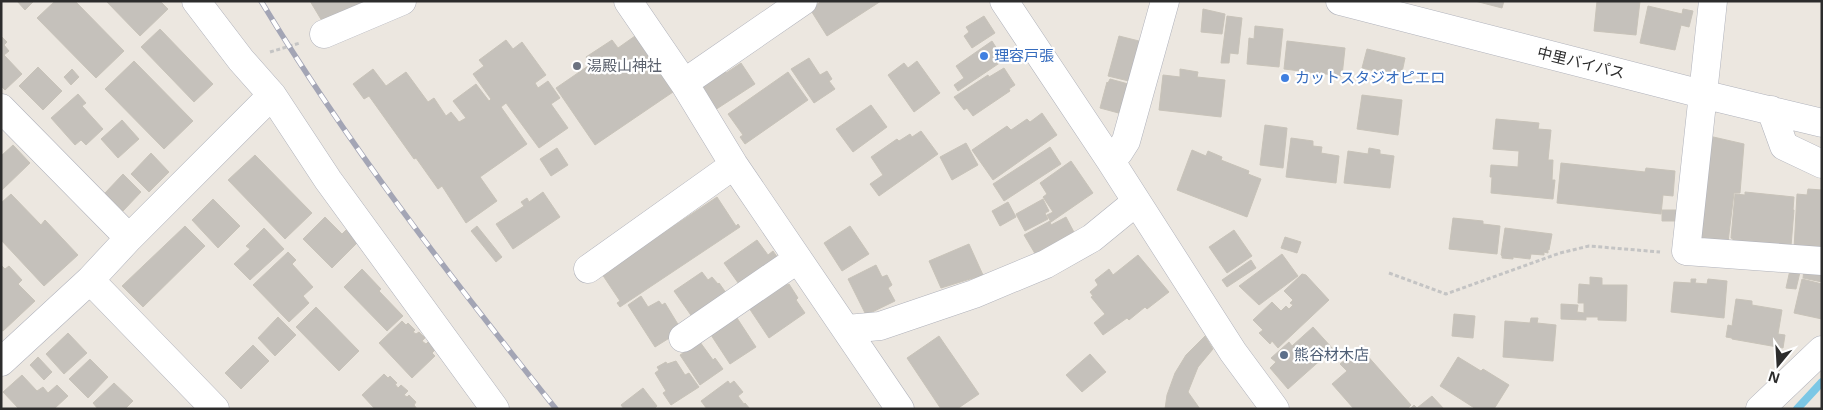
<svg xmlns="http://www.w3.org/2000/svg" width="1823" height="410" font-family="'Open Sans','Noto Sans JP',sans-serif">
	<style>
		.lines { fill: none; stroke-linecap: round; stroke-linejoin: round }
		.stream { stroke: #7cc7e5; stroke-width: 8 }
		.building { fill: #c5c1bb; stroke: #c8c3b9 }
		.minor-casing { stroke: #b0b2bb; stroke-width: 29 }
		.path { stroke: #c4c4c4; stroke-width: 3; stroke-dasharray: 4 2.5; stroke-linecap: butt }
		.minor { stroke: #fff; stroke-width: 28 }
		.rail-casing { stroke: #a3a5b5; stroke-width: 5.5 }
		.rail { stroke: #fff; stroke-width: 4; stroke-dasharray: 11; stroke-linecap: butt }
		.shop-dot { fill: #3f7fe0; stroke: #fff; stroke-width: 2 }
		.worship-dot { fill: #6b7280; stroke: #fff; stroke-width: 2 }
		.service-dot { fill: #5c6f8a; stroke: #fff; stroke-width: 2 }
		.labels { text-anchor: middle; stroke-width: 4.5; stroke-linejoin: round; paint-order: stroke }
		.shop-label { font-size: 15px; fill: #366cbe; stroke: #fff; text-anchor: start }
		.street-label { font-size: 15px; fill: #2c2c2c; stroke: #fff }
		.worship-label { font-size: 15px; fill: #5b616d; stroke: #fff; text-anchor: start }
		.service-label { font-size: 15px; fill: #4e5e75; stroke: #fff; text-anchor: start }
	</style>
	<rect width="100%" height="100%" fill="#ece7e0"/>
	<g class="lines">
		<path class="stream" d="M1797 409 1822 382"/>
	</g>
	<path class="building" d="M17 1H34L25 10Z
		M55 1H75L124 51 96 78 37 18Z
		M106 1H160L168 9 140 36Z
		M310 1H368L322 21Z
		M822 1H881L827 36 810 9Z
		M1475 1H1504L1502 8Z
		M1597 1H1640L1636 35 1594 31Z
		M1648 6 1682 14 1683 9 1693 11 1689 27 1681 25 1675 50 1640 43Z
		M1203 9 1225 14 1222 34 1201 32Z
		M984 16 995 33 972 48 964 36 969 32 966 27Z
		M1227 16 1242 18 1238 54 1230 53 1229 63H1221Z
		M1255 26 1283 29 1279 67 1247 64 1249 38 1254 39Z
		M160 29 213 84 194 102 141 47Z
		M1 36 7 42 4 45 9 51 4 55 22 74 5 90 1 86Z
		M635 36 673 92 595 145 556 88 591 64 586 57 612 40 618 48Z
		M1119 36 1143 42 1133 82 1108 76Z
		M506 40 513 49 522 42 546 75 535 83 538 88 548 81 560 98 551 104 568 128 539 148 506 103 501 107 527 144 480 177 497 201 466 223 442 186 438 189 416 158 414 159 369 96 364 99 353 84 373 69 386 86 406 72 428 102 434 98 446 116 451 112 459 122 466 118 453 101 476 84 489 101 491 99 473 74 484 66 479 60Z
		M992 41 1004 60 958 91 954 85 964 78 956 66Z
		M1287 41 1345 48 1342 76 1284 69Z
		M1367 49 1405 58 1401 77 1362 68Z
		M809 58 820 75 827 71 832 79 829 81 835 89 814 103 791 69Z
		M134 61 193 121 164 149 105 89Z
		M917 61 940 93 914 112 888 75 904 63 908 68Z
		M741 63 755 84 715 110 699 87 724 71 726 73Z
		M38 67 62 91 43 110 19 86Z
		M1004 68 1015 85 1009 89 1010 91 973 116 967 108 964 110 954 97 988 75 989 77Z
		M72 69 79 77 71 85 64 77Z
		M1180 69 1198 72 1197 77 1225 80 1221 117 1159 110 1163 75 1180 77Z
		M788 72 808 100 745 144 740 137 743 135 728 114Z
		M1110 79 1132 85 1126 115 1100 108 1107 82 1108 83Z
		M78 94 86 103 82 106 103 129 86 145 81 140 75 145 51 118Z
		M1362 95 1402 100 1398 135 1357 129Z
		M871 105 887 127 853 152 836 129Z
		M1042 113 1057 135 993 180 972 150 1007 126 1011 130 1027 119 1030 122Z
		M1496 119 1539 123 1538 129 1551 130 1548 160H1553L1552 180H1555L1553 199 1491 193 1492 177H1490L1491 165 1518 167 1519 151 1493 149Z
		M122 120 139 139 118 158 101 139Z
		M1265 125 1287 128 1283 168 1260 165Z
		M921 131 938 154 879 196 870 184 883 175 871 157 897 139 899 141 910 134 912 137Z
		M1709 136 1744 144 1740 193H1734L1728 242 1699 240Z
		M1291 138 1313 141V146L1322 147 1321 153 1339 156 1336 183 1286 177Z
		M966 143 978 165 952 180 940 157Z
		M13 145 30 163 1 191V156Z
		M1050 147 1061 164 1004 201 993 184Z
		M557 148 568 165 551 176 540 159Z
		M1369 148 1380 150V154L1394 156 1390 188 1344 183 1348 151 1368 154Z
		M1192 150 1206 156 1208 151 1222 157 1221 160 1249 171 1248 174 1261 179 1247 217 1177 190Z
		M151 153 169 172 149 192 131 174Z
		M255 155 312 213 285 239 228 180Z
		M1071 161 1093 193 1051 222 1047 215 1053 212 1043 197 1047 194 1040 183Z
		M1561 163 1645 172 1646 168 1675 171 1673 196 1663 195 1661 214 1557 203Z
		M123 174 141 192 123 211 105 193Z
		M1808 189 1822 190V248L1794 249 1797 194 1807 195Z
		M543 192 560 217 513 249 496 224 524 206 521 202 527 198 529 202Z
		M1745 192 1794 197 1793 210H1794L1791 246 1733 241V239L1731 238 1735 194 1745 195Z
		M11 194 41 225 45 220 78 255 44 286 1 240V203Z
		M717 197 736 226 738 224 740 227 620 307 617 303 620 301 602 274Z
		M213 199 240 226 218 248 192 220Z
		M1043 199 1049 211 1045 213 1048 219 1025 231 1016 214Z
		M1008 202 1016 217 1000 226 992 211Z
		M1662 210H1678L1677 221H1662Z
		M325 217 342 234 346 230 358 242 332 268 303 239Z
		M1066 217 1076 236 1037 257 1024 235 1050 221 1051 225Z
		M1453 218 1483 221V224L1500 226 1497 254 1449 249Z
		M185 226 205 246 143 307 122 286Z
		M477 226 502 257 496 262 471 231Z
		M850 226 869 254 842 271 824 243Z
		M264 228 284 249 250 280 234 264 250 249 246 246Z
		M1505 228 1552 234 1549 250 1548 249V253L1544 252V255L1531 254 1530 259 1513 257V259L1502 258V256L1501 255Z
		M1234 230 1252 256 1227 273 1209 247Z
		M1285 237 1301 242 1297 253 1281 248Z
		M757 240 768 255 773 251 778 258 741 287 724 263Z
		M969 244 983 275 941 288 929 261Z
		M288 252 296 260 292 264 313 287 303 296 309 303 289 322 253 285Z
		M1282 254 1298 276 1259 305 1239 286Z
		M1138 255 1169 292 1147 309 1145 307 1129 320 1127 318 1103 335 1094 323 1105 314 1091 297 1093 296 1090 292 1098 285 1095 280 1109 269 1113 275Z
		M1251 260 1256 268 1227 287 1222 280Z
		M1 265 5 269 9 266 22 280 18 284 35 301 3 331 1 330Z
		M876 265 882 277 887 275 892 285 888 288 895 301 866 315 848 279Z
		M362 269 381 289 379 291 403 316 387 331 344 287Z
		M1804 269 1822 270V282L1803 278Z
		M1790 270 1800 272 1796 289 1786 288Z
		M702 272 708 280 712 277 718 284 719 283 729 297 695 321 674 291Z
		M1302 274 1306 275 1329 300 1278 348 1272 341 1270 344 1259 333 1263 330 1253 320 1272 302 1281 311 1286 306 1289 309 1293 305 1290 303 1293 300 1284 291Z
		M1590 277 1602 278V285H1627L1626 321 1598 320V317H1586V320L1561 319V304L1578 305 1577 312 1584 313V303H1578L1579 284 1590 285Z
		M1691 279H1696L1695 283 1707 284 1708 279 1727 281 1724 318 1671 312 1674 282 1691 283Z
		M1802 279 1822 284V319L1794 313Z
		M786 283 787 285 789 284 798 298 796 300 805 313 769 338 749 308Z
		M641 296 648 307 659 301 662 305 665 303 679 326V332L655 347 628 305Z
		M1736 299 1752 301V305L1782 310 1778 334 1785 335 1783 348 1732 339V338L1726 337 1728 325 1732 326Z
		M316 307 359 351 339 371 296 327Z
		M1454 314 1475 316 1473 338 1452 336Z
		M278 317 296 335 275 356 258 338Z
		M737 318 756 347 730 364 711 335Z
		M1531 318H1538L1537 323 1556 325 1553 361 1503 357 1505 321 1530 323Z
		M402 321 406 325 408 323 415 330 413 332 416 334 419 332 425 338 422 341 426 344 428 342 435 350 432 353 435 356 412 378 379 343Z
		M1313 327 1333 349 1288 389 1270 368 1276 362 1271 358 1289 342 1292 346Z
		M68 333 87 353 64 374 46 354Z
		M939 336 979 394 957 409H941L907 358Z
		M1205 336 1213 349 1198 367 1188 392 1200 409H1165L1167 395 1175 373 1186 355Z
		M700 342 713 360 715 358 723 369 700 385 680 355Z
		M253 345 269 361 241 389 225 373Z
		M1357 350 1362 356 1365 353 1411 405 1407 409H1354L1332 384 1347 371 1340 364Z
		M1090 354 1106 372 1082 392 1066 375Z
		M38 357 52 372 44 380 30 365Z
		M1458 357 1481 371 1483 369 1509 385 1494 409H1476L1440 386Z
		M90 359 108 377 88 398 69 379Z
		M676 361 685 375 689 373 699 387 671 405 663 393 666 391 655 373 659 370 657 367 666 362 667 364Z
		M384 374 388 378 390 376 397 383 395 384 398 388 401 385 408 391 404 395 407 397 409 395 416 402 414 405 417 409H375L362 395Z
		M22 375 37 391 43 387 48 393 57 385 68 396 54 409H19L3 392Z
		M728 381 730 384 734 381 743 392 738 396 744 404 745 403 750 409H707L701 401Z
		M114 383 133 401 125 409H98L93 403Z
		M643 388 657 406 654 409H624L621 405Z
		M1432 396 1444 409H1410L1414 405 1417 408Z"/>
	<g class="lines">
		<g class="minor-casing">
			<path id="minor" d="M196 1 241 60 272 95 328 180 495 409
				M628 1 684 83 734 165 900 409
				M1004 1 1110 160 1233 352 1275 409
				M1340 1 1702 94 1822 123
				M1713 1 1686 251 1822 261
				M324 34 402 1
				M684 83 803 1
				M1 108 129 238
				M1771 110 1784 146 1822 164
				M1110 160 1119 152 1126 141 1165 1
				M588 269 734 165
				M90 280 215 409
				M847 329 880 326 974 294 1046 264 1092 238 1136 202
				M683 338 798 259
				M1 362 90 280 129 238 272 95
				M1760 409 1822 350"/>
		</g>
		<path class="path" d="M270 52 300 43
			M1389 273 1446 294 1560 253 1589 246 1660 252"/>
		<use href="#minor" class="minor"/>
		<g class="rail-casing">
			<path id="rail" d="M261 1C348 145 451 278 556 409"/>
		</g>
		<use href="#rail" class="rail"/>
	</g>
	<g class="shop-dot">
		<circle cx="984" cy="56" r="5"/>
		<circle cx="1285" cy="78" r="5"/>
	</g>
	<circle class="worship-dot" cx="577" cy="66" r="5"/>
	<circle class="service-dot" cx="1284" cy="355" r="5"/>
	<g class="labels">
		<g class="shop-label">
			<text x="994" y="61">理容戸張</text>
			<text x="1295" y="83">カットスタジオピエロ</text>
		</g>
		<g class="street-label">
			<text transform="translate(1581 63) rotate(14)" y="5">中里バイパス</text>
		</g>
		<g class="worship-label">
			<text x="587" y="71">湯殿山神社</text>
		</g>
		<g class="service-label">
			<text x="1294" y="360">熊谷材木店</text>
		</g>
	</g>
	<rect width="1823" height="410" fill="none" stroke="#2c2c2c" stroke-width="5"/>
	<g transform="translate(1778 365) rotate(198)" stroke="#ffffff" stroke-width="4" paint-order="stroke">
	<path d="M0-4L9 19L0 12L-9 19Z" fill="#2c2c2c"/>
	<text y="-8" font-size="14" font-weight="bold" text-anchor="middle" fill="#2c2c2c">N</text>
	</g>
</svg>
